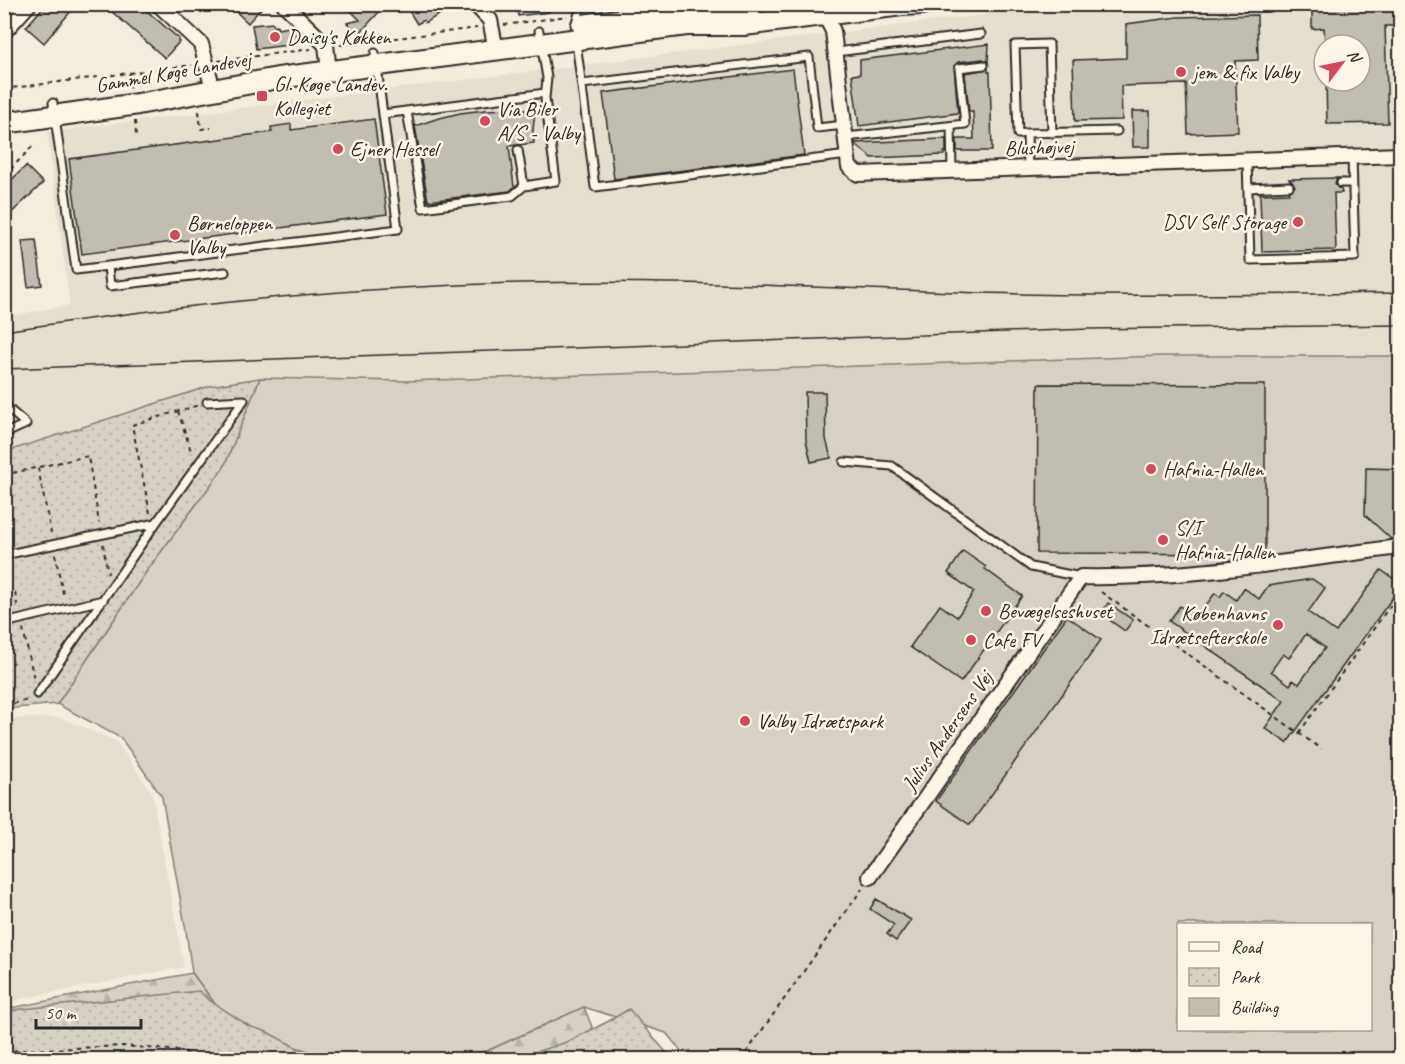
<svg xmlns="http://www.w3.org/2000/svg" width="1405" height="1064" font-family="Caveat,sans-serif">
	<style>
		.built { fill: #e5dfd0; fill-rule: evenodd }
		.grass { fill: #d6d1c4; stroke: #807e78; stroke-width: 1.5; fill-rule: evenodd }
		.forest { fill: url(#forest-firs); stroke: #807e78; stroke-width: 1.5 }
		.park { fill: url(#park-dots); stroke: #807e78; stroke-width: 1.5 }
		.building { fill: #c2bdb1; stroke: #2b2b2b; stroke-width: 1.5; fill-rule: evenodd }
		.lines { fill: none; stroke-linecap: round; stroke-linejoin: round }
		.service-casing { stroke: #2b2b2b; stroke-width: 11 }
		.minor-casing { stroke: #2b2b2b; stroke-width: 18 }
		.secondary-casing { stroke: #2b2b2b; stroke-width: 24 }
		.path { stroke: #2b2b2b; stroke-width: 2; stroke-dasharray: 4.5 4.5; stroke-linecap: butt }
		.service { stroke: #fcf5e5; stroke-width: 7 }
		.minor { stroke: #fcf5e5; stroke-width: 14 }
		.secondary { stroke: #fcf5e5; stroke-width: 20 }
		.tram { stroke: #2b2b2b; stroke-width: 1.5 }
		.poi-dot { fill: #d1495b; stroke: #fcf5e5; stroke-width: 2 }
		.labels { text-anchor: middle; stroke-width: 5; stroke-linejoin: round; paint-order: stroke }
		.poi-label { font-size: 21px; fill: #2b2b2b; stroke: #fcf5e5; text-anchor: start }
		.street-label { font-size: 21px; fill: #2b2b2b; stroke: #fcf5e5 }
	</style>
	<defs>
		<pattern id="forest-firs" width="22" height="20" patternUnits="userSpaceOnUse" patternTransform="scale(1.5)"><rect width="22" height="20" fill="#d6d1c4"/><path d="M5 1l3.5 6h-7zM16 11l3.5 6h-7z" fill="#b8b4a9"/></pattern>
		<pattern id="park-dots" width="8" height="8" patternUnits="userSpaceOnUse" patternTransform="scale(1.5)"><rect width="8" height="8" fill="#d6d1c4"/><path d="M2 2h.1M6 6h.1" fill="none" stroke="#b8b4a9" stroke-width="1.8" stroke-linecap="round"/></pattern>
	</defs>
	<rect width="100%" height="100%" fill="#f4edde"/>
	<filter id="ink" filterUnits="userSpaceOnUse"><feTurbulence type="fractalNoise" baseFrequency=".0167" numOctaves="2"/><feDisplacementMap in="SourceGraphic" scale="12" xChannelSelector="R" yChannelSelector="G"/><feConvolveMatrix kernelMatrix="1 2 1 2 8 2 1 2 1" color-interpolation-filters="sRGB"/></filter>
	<g filter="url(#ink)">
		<path class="built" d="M1061 5H1400V356H1163L405 381 260 378 210 386 5 452V317L70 305 47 132ZM1324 45H1360V81H1324Z
			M58 717 116 741 152 793 184 967 5 1002V719Z"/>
		<path class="grass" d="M1163 356H1400V1059H688L666 1033 584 1007 487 1051 409 1059H335L281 1043 221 1012 192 973 186 931 162 797 121 738 57 704 146 572 224 467 260 378 405 381ZM1178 924H1370V1030H1178Z"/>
		<path class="forest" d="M192 973 221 1012 281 1043 335 1059 5 1060V1009Z
			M584 1007 598 1042 550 1059 409 1060 487 1051Z"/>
		<path class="park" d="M260 378 224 467 146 572 57 704 5 709V452L210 386Z
			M199 991 209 1000 249 1026 267 1032 299 1049 342 1059H5V1010H13Z
			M629 1009 672 1059H514L567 1042 609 1021Z"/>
		<path class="building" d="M46 4H77L44 43 26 27Z
			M103 4H139L179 39 178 41 179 42 165 58Z
			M228 4H265L248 23Z
			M344 4H371L379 12 359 34 347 23 360 20Z
			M420 4H457L425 23 424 20 417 24 409 11Z
			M516 4H549V12L518 16Z
			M1312 4H1395V26H1385L1388 123 1327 124 1326 81H1360V45H1325L1324 28 1312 29Z
			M1257 15 1258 60 1235 61 1238 132 1188 134 1186 84 1121 86 1122 120 1075 121 1073 60 1126 58V24L1178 17Z
			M273 23 274 27 277 26 278 29 289 27 296 35 297 44 256 49 252 25Z
			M989 44 988 62 983 59 958 62 954 66 958 113 859 126 852 75 860 74V60Z
			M793 69 804 155 614 179 603 93Z
			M988 69V72H990L992 151H957V139H974L973 112H969L965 73Z
			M510 109 535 111 533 130 534 143 509 146 514 187 510 191 428 201 415 126 436 119 460 113 485 110Z
			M1132 111H1150V147H1133Z
			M374 119 387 214 82 254 69 159 272 132 271 127 291 124V130Z
			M944 139H946V152H944V155L872 158 856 145 855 143Z
			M26 166 43 183 4 220V187Z
			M1340 178 1336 180 1335 184 1338 188 1341 189 1342 193H1334L1336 250 1262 252 1260 194 1289 193V192L1292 190 1295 186 1293 183 1289 179Z
			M36 240 42 285 28 287 22 241Z
			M1038 384 1265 385V554L1037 553Z
			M805 392H825L826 439 831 458 811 462 806 440Z
			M1366 468 1401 469V538L1391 539 1365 515Z
			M963 551 986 567 985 569 1022 596 961 682 910 647 940 605 957 617 974 592 948 573Z
			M1381 570 1401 584V586L1287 743 1265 728 1284 701 1169 621 1180 606 1197 618 1215 593 1220 597 1224 591 1236 600 1244 588 1259 599 1268 586 1312 579 1325 588 1308 612 1336 632ZM1306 634 1325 648 1299 684 1293 680 1290 685 1271 671 1283 654 1289 658Z
			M1108 603 1133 620 1125 631 1101 614Z
			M1067 616 1101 640 970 825 936 801Z
			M876 899 911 920 896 941 887 934 894 925 870 909Z"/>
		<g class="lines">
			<g class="service-casing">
				<path id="service" d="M575 25 582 4
					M576 42 595 187 848 155
					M836 52 981 34
					M582 84 809 57 817 128 844 125
					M53 103 76 270 108 266
					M407 111 423 208 512 196 524 186
					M383 114 545 93
					M951 126 952 171
					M1027 133 1117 131
					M846 137 965 124 959 68 984 65
					M518 150 524 186 556 181 545 98 547 78 539 31
					M1247 160 1250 260 1355 257 1352 157
					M1028 168 1027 133 1018 134 1015 45 1049 44 1052 133
					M1341 183H1352
					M1248 188 1289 186
					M225 272 110 286 108 266 398 229 375 53
					M4 405 26 424 4 434
					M844 462 892 466 1031 567 1081 577
					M4 555 156 523
					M4 623 103 600
					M37 694 156 523 244 400 207 402"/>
			</g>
			<g class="minor-casing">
				<path id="minor" d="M158 4 201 44 210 78
					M284 4 326 45 329 71
					M475 4 490 20 496 50
					M819 4 833 31 849 167 858 174 1400 155
					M4 32 29 4
					M870 877 1081 577C1188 579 1295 560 1400 547"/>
			</g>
			<g class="secondary-casing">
				<path id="secondary" d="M583 25 668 13 756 4
					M4 123 138 104 278 78 671 27 687 25H744L902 5 922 4"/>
			</g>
			<path class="path" d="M540 20 567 16
				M504 25 534 21
				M340 45 477 28
				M218 61 311 49
				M129 74 130 89
				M4 89 192 65
				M199 111 201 129 211 128
				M135 121 136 136
				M4 176 32 147
				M178 411 192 454
				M38 468 51 533
				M4 475 88 456 99 523
				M150 513 132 425 199 405
				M103 544 108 574
				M55 554 64 598
				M1101 592 1321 749
				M15 593 18 609
				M23 629 34 679
				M4 706 28 700
				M1299 733 1400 592
				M4 1051 123 1046 182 1051 212 1060
				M741 1060 862 889"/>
			<use href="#service" class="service"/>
			<use href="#minor" class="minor"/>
			<use href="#secondary" class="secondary"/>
			<path class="tram" d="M4 331C176 305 348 287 522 283 688 279 855 290 1021 294 1147 297 1274 294 1400 293
				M4 369 1089 329 1400 325"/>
		</g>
	</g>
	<g class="poi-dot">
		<circle cx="275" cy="37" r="6"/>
		<circle cx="1181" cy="72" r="6"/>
		<rect x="256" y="90" width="12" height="12" rx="3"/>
		<circle cx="485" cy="121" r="6"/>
		<circle cx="338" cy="149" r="6"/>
		<circle cx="1298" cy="222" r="6"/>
		<circle cx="175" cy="235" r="6"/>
		<circle cx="1151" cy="469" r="6"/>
		<circle cx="1163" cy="540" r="6"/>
		<circle cx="986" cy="611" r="6"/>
		<circle cx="1278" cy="625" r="6"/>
		<circle cx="971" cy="640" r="6"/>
		<circle cx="745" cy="721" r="6"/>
	</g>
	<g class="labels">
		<g class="poi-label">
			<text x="287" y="44">Daisy's Køkken</text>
			<text x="1193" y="79">jem &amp; fix Valby</text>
			<text x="274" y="91">Gl. Køge Landev.<tspan x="274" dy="24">Kollegiet</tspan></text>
			<text x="497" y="116">Via Biler<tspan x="497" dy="24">A/S - Valby</tspan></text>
			<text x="350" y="156">Ejner Hessel</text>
			<text x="1286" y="229" text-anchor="end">DSV Self Storage</text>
			<text x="187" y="230">Børneloppen<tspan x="187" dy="24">Valby</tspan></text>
			<text x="1163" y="476">Hafnia-Hallen</text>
			<text x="1175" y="535">S/I<tspan x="1175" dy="24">Hafnia-Hallen</tspan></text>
			<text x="998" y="618">Bevægelseshuset</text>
			<text x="1266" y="620" text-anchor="end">Københavns<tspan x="1266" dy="24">Idrætsefterskole</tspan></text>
			<text x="983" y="647">Cafe FV</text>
			<text x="757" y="728">Valby Idrætspark</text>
		</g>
		<g class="street-label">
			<text transform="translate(173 72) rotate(-10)" y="7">Gammel Køge Landevej</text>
			<text transform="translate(1039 147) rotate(-2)" y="7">Blushøjvej</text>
			<text transform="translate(947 731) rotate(-55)" y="7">Julius Andersens Vej</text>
		</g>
	</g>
	<rect width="1405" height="1064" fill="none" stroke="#fcf5e5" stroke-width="24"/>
	<rect x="12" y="12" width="1381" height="1040" fill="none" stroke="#2b2b2b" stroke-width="2" filter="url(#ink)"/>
	<rect x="1177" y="923" width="195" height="108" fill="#fcf5e5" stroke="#a8a49b" stroke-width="1.5"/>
	<rect x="1189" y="942" width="30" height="9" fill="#fcf5e5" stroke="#a8a49b" stroke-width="1.5"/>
	<text x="1231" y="953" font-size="18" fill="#2b2b2b">Road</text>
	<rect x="1189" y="968" width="30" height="18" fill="url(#park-dots)" stroke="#a8a49b" stroke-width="1.5"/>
	<text x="1231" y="983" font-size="18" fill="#2b2b2b">Park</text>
	<rect x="1189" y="998" width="30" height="18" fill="#c2bdb1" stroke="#a8a49b" stroke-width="1.5"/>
	<text x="1231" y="1013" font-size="18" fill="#2b2b2b">Building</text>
	<g transform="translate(1342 63) rotate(58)"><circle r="28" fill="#fcf5e5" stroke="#a8a49b" stroke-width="1.5"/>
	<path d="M0-4.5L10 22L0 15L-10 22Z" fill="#d1495b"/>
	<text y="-9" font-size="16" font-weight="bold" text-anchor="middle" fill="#2b2b2b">N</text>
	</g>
	<path d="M36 1019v9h105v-9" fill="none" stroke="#2b2b2b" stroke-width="3"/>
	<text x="45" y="1019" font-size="18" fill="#2b2b2b" stroke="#fcf5e5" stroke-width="4.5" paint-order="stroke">50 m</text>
</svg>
